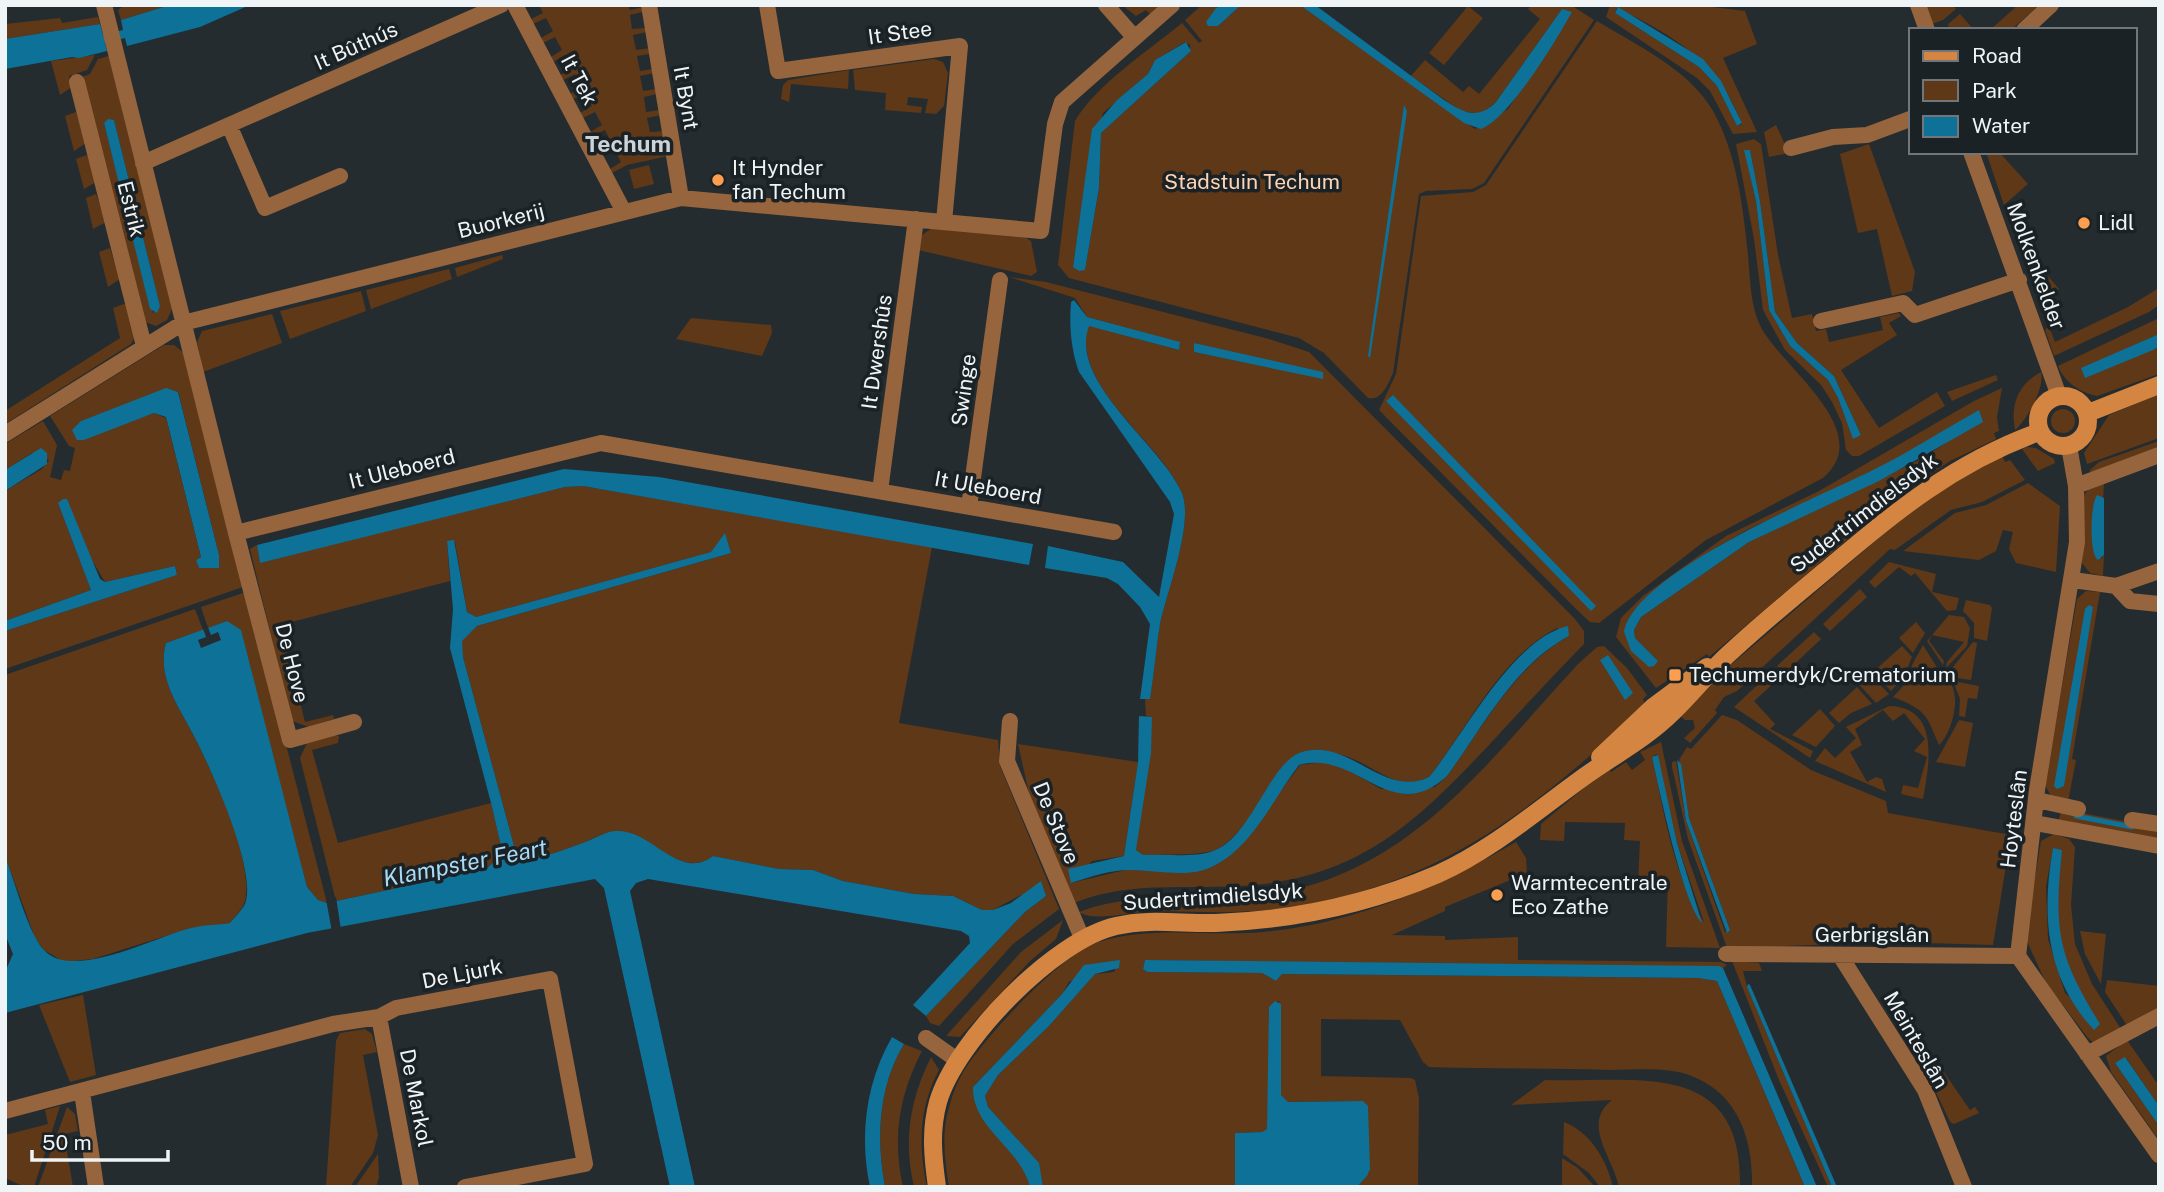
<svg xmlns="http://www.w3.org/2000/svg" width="2164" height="1192" font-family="'Public Sans',sans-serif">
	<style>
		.green { fill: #5e3817; fill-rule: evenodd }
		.water { fill: #0e7198 }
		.pier { fill: #252c30 }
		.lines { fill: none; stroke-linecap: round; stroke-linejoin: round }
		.stream { stroke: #0e7198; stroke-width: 5 }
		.street { stroke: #96653d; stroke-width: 16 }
		.secondary { stroke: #d38541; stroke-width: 18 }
		.poi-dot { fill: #fb9e50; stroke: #1b2226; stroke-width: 2.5 }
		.labels { text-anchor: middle; stroke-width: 7; stroke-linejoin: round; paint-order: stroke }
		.street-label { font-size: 21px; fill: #eff4f6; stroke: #1b2226 }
		.poi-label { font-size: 21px; fill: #eff4f6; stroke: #1b2226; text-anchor: start }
		.park-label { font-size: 21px; fill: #fdd3b4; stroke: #1b2226 }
		.neighbourhood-label { font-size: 23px; font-weight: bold; fill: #cbd4da; stroke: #1b2226 }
		.water-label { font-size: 23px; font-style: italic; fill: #a9daf5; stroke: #1b2226 }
	</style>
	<rect width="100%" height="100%" fill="#252c30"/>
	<path class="green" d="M125 5H170L121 20 118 10Z
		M539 5H628L630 10 643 7V12L630 15 632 29 646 28 647 32 633 35 636 50 650 48V54L637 56 640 71 653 69 654 73 640 76 643 91 656 89 657 94 644 97 646 112 660 110 661 115 647 118 650 132 664 131V136L651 138 654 153 667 151 668 156 627 165 612 173 610 169 621 162 614 149 602 155 600 150 612 144 605 130 592 136 590 132 602 125 595 112 583 118 580 113 592 106 585 93 573 99 570 94 582 88 575 74 563 80 560 75 572 69 565 55 553 62 551 57 562 50 555 37 543 43 541 38 553 31 546 18 533 24 531 19 543 13Z
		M1122 5H1161L1150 14 1146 10 1136 16Z
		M1202 5H1222L1216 8 1218 26 1241 5H1300L1475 129 1508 109 1564 25 1562 9 1496 102 1481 114 1461 111 1411 76 1425 60 1463 92 1469 86 1479 94 1540 19 1528 9 1532 5H1571L1594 20 1484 183 1472 189 1426 191 1419 194 1393 373C1388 384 1382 401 1368 398L1324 353 1299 338 1069 278 1058 265 1075 121C1097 84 1148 51 1182 23L1199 43 1202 41 1185 20ZM1185 42 1190 45V52L1101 133 1099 188 1085 270 1073 266 1086 177 1103 113 1148 74 1155 60Z
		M1610 5H1696L1745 11 1757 44 1723 58 1757 132 1733 134 1710 91 1697 78 1606 17ZM1617 8C1675 36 1718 62 1742 124L1737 126 1717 86 1699 67 1615 13Z
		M1925 5H1952L1956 9 1943 20 1932 24Z
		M2018 5H2039L2011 30H1990Z
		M1468 6 1483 18 1444 65 1429 53Z
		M1960 14 1974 30H1950L1948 24Z
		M98 17 100 24 5 39V24L60 18 62 23Z
		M1597 21C1636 45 1689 69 1713 111 1737 154 1743 207 1748 255 1750 277 1750 302 1759 323 1776 364 1879 430 1823 478L1706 540 1599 623 1590 622 1576 609 1379 410 1396 374 1421 196 1473 192 1486 185Z
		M95 55 87 70 69 76 72 87 60 95 51 61Z
		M109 56 172 309 167 320 156 326 145 322 82 77 90 74 98 59ZM114 120 160 306 153 313 104 123Z
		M934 59 943 62 948 73 944 106 936 114 925 113 928 99 908 97 907 105 922 107 921 113 885 110 886 93 855 90 853 70Z
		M849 70 848 89 791 84 789 102 781 99 783 85 788 80Z
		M76 112 86 143 74 151 65 116Z
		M1776 125 1789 153 1769 157 1764 132Z
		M1754 139 1761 144 1778 255 1792 318 1812 314 1816 331 1826 329 1829 342 1883 330 1880 317 1899 313 1901 316 1889 323 1897 335 1841 370 1879 428 1937 392 1945 406 1859 456H1852L1846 450 1842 423 1832 402 1821 385 1785 350 1763 310 1754 239 1736 144ZM1750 150 1760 201 1775 312 1797 343 1834 376 1861 435 1853 438 1838 398 1828 380 1790 346 1769 310 1756 201 1745 151Z
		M1869 144 1915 272 1912 291 1892 296 1877 229 1858 233 1840 154Z
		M1986 152H1999L2028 184 2004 205Z
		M87 155 96 182 84 189 76 159Z
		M649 165 654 184 634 189 629 170Z
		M96 194 106 222 93 229 86 198Z
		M932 228 1025 237 1031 241 1037 272 1031 276 918 250 922 235Z
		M2016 240 2059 289 2038 298Z
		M110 248 120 279 108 287 99 252Z
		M502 255 503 259 457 277 455 268Z
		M449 269 452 279 371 309 366 290Z
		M1009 277 1046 282 1269 339 1309 352 1575 619 1584 631V644C1552 677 1520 711 1489 745 1421 817 1367 871 1264 884 1200 892 1135 878 1074 903L1030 798 1018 744 1138 762 1124 856 1092 861 1071 883 1125 870 1198 871 1242 843 1300 765 1323 762 1341 766 1381 789 1435 787 1447 776C1484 726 1513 668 1569 636L1557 628C1499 658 1468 728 1429 777 1397 793 1377 767 1348 757 1334 751 1309 756 1293 757 1271 781 1240 847 1208 852 1187 856 1164 854 1143 855L1136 850C1138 805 1151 762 1151 717L1146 716 1145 699 1150 698C1154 674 1156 648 1160 624 1167 591 1194 523 1182 493 1160 441 1071 387 1088 325L1178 350 1180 343 1087 317 1075 298ZM1194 343 1323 378 1194 352Z
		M2159 288V305L2149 312 2054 356 2045 330 2049 326 2055 342 2128 307Z
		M361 291 366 311 290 339 280 311Z
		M124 304 127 306 134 338 131 344 5 424V411L120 338 113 308Z
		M272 314 282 343 203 372 197 342 202 331Z
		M691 318 771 325 772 333 762 356 676 339Z
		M2159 318V334L2081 369 2159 346V374L2097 396C2081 393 2064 382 2058 366Z
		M164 345H174L185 354 243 587 5 669V631L177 575 175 566 105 582 58 503 91 590 5 621V491L42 469 49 460 32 453 5 470V444L43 421 57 445 50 477 61 480 64 470 70 471 75 448 69 446 50 416ZM178 391 219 555V567L199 568 196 560 201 557 166 418 154 413 77 440 81 421 124 405Z
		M2041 372C2045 388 2027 420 2015 430 2010 405 2018 384 2041 372Z
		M1996 375 1998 380 1952 401 1947 392Z
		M2002 388 1997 417 1999 431 1994 433 1996 439 1950 461 1902 493 1709 657 1707 654 1656 688 1616 637 1621 618 1643 596 1726 536 1819 491 1974 401ZM1946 443 1919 460 1749 542 1641 617 1634 630 1635 638 1658 661 1624 632 1645 600 1709 552 1745 531 1872 471Z
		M2159 394V438L2087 464 2084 453 2109 415Z
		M2051 421a12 12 0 1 1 24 0a12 12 0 1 1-24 0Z
		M2159 441V449L2093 473 2089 471 2099 462Z
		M2027 447 2036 448 2054 459 2055 463 2038 471 2022 449Z
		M2002 456 2005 462 2010 460 2025 480 1982 502 1951 510 1895 550 1890 549 1737 691 1724 697 1715 710 1717 713 1690 743 1684 738 1695 728 1693 720H1685L1679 715 1719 675 1909 512 1938 491Z
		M2104 480 2101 559 2104 555 2103 576 2090 573 2082 563 2083 497 2089 488Z
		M2028 483 2060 506 2056 572 2016 563 2009 549 2013 532 2003 530 1996 551 1979 560 1903 551 1955 513 1986 505Z
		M583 486 932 547 899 723 998 740 1000 766 1059 909 1013 944 939 1026 930 1023 926 1016 1025 912 1046 896 1021 895 993 910H982L953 896 914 894 843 881 813 870 779 869 713 856C680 881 651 831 616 831 607 831 593 839 585 842 564 850 545 857 523 861L517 857 463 657 461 641 477 626 731 553 725 534 712 552 476 617 467 612 455 542H447L450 581 280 625 305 722 333 715 334 719 309 727 292 721 250 549 257 545 260 562 565 487Z
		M1889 562 1936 574 1932 592 1959 598 1956 610 1947 611 1915 573 1911 576 1899 567 1875 588 1869 582Z
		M1860 589 1867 597 1830 631 1823 624Z
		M2086 591 2100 592 2072 759 2076 760 2068 802 2051 796 2045 785 2077 599Z
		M243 593 247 594 327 903 318 900 307 887 257 697 227 621 208 628 201 607Z
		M1966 600 1990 605 1992 608 1987 641 1974 638V623L1963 611Z
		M195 609 203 630 166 643C156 678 180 708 195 738 213 774 255 863 245 901 243 909 235 916 230 923L188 929 93 959 64 962 44 950 35 938 5 856V675Z
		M1949 615 1964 617 1970 628 1967 646 1946 668 1947 662 1964 642 1932 635 1929 641 1944 661 1943 665 1927 641Z
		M1916 622 1925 633 1913 653 1899 638Z
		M1814 632 1821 639 1784 674 1777 666Z
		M1973 642 1977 643 1971 680 1950 677 1949 672Z
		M1923 645 1938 669 1911 676 1912 665Z
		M1604 646 1627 668 1647 695 1643 699 1645 705C1537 808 1439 886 1285 908 1243 914 1200 912 1157 911 1136 910 1095 923 1079 912 1139 889 1202 903 1264 895 1409 876 1486 763 1578 664L1597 647Z
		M1902 646 1912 657 1904 676 1891 691 1873 672Z
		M1865 669 1889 694 1876 703 1854 679Z
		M1939 674C1966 682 1954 731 1939 745 1926 714 1926 710 1893 697L1905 684Z
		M1768 675 1775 682 1754 701 1775 724 1770 729 1813 751 1810 758 1734 707Z
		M1953 681 1979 686 1977 699 1968 698 1965 717 1959 716 1960 699Z
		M1857 687 1872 704 1851 713 1839 723 1829 713Z
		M1889 706C1941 707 1929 765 1923 799L1901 794 1903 785 1918 788 1927 757 1914 751 1925 739 1904 713 1893 721 1883 710 1855 729 1862 745 1850 752 1867 782 1876 777 1882 779 1886 792 1815 761 1825 748 1835 758 1856 738 1846 727Z
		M1820 709 1835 726 1816 747 1792 735Z
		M1722 715 1737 720 1811 770 1886 801 1888 813 2011 835 1993 945 1892 942 1727 948 1688 839 1672 767V762L1676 761 1686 821 1725 932 1730 930 1689 818 1679 760 1687 747 1691 749Z
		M1959 720 1973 723 1965 767 1936 762Z
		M334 735 339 736 338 743 312 750 338 843 491 803 501 846 500 856 486 869 336 901 300 758 307 743Z
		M1661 742 1682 841 1720 948 1666 947 1668 878 1651 877V883L1638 882 1640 841 1624 840 1625 823 1565 822 1564 841 1540 840 1541 824 1608 768 1611 772 1626 762 1632 770 1645 760 1640 752ZM1657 754 1677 843 1704 922C1673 876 1664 811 1652 757Z
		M2072 811 2159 828V839L2058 822 2061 812Z
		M2054 834 2069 839 2075 847 2071 905 2075 944 2092 984 2121 1029 2094 1043 2088 1038 2046 983 2025 937 2041 841ZM2053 849C2060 876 2055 906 2059 935 2063 966 2083 997 2099 1024L2065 993 2048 939 2046 886Z
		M1516 842 1526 858 1527 873 1445 907V911L1392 935 1445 936V940L1518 937V960L1721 962 1727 965 1723 968 1145 960 1143 969 1147 972 1262 973 1276 981 1282 974 1698 978 1717 981 1805 1187H1752C1753 1142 1740 1096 1694 1077 1669 1066 1636 1070 1610 1070 1550 1068 1489 1069 1429 1067L1423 1062 1400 1020 1321 1019V1076L1411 1078 1415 1080 1419 1098 1418 1187H1357L1367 1176 1362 1101 1287 1102 1281 1095 1279 1001 1272 1004 1267 1129 1262 1132 1235 1133V1187H1043L1038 1163 988 1107 985 1096 998 1075 1049 1026 1095 974 1114 972 1120 960 1069 982 1062 994 973 1087 1024 1167 1030 1187H949C945 1162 941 1132 949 1108 952 1095 958 1080 965 1069 987 1035 1062 953 1099 942 1151 925 1209 937 1263 932 1353 924 1439 887 1516 842Z
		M1063 920 1056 939 1030 961 960 1037 946 1036 1021 952Z
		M2080 931 2106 934 2101 984 2085 954Z
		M1732 961 1759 963 1762 971H1743L1747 987 1832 1187H1828L1779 1080Z
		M2107 980 2159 986V1009L2128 1027 2105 992Z
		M83 995 96 1075 70 1082 39 1005Z
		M365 1029 372 1034 377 1052 363 1055 378 1135 373 1153 350 1187H326L336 1041 340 1033Z
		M2127 1040 2159 1086V1106L2126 1058 2115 1063 2159 1126V1140L2111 1072 2106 1056Z
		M904 1044 922 1051C899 1095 892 1138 903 1187H885C876 1139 878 1087 904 1044Z
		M1930 1052 1970 1110 1975 1107 1979 1113 1954 1124 1950 1122 1923 1064V1058Z
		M931 1057 939 1070C919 1107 918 1146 927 1187H914C903 1141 910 1099 931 1057Z
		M1545 1080C1636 1083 1743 1057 1740 1187H1619C1613 1157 1581 1124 1612 1100L1511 1105Z
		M60 1106 34 1187H25L5 1178V1135L48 1124 45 1110Z
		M67 1107 75 1114 78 1131 64 1134 73 1187H38Z
		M1564 1122C1590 1132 1607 1160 1613 1187H1600L1589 1173 1563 1154Z
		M378 1154 379 1177 376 1187H355Z
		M1562 1158 1578 1168 1595 1187H1562Z"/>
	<path class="water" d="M170 5H250L200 27 127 46 125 38 105 43 107 51 79 58 72 57 5 69V39L100 24 103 35 123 30 121 20Z
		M1222 5H1241L1218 26H1208L1206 22 1216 8Z
		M1300 5H1315L1444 100C1463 112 1477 121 1496 102L1562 9 1572 12C1557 39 1509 119 1481 129L1464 123Z
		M1618 7 1703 59 1721 81 1742 123 1737 126 1717 86 1699 67 1615 13Z
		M1186 42 1191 51 1101 133 1099 188 1085 270 1079 271 1073 267 1092 129 1117 100 1148 74 1155 60Z
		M1404 105 1407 111 1370 358 1368 356Z
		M108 119 114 120 160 306 157 313 150 309 104 123Z
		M1744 150H1750L1760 201 1775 312 1797 343 1834 376 1861 435 1853 439 1838 398 1828 380 1790 346 1769 310 1756 201Z
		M1074 300 1087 317 1180 342 1179 350 1089 326C1068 382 1162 445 1182 493 1194 524 1167 591 1160 624 1156 649 1154 674 1150 699H1140L1150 624 1140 607 1118 584 1107 578 1045 568 1048 546 1123 562 1159 597 1174 514 1170 502 1079 372C1071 349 1069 327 1071 302Z
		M2159 334V346L2153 350 2085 378 2081 368Z
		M1194 343 1323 372V379L1194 352Z
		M166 388 178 392 219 555V568H199L196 560 201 557 166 417 154 413 84 440H77L72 430 81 421Z
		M1393 395 1596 606 1591 611 1386 401Z
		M1979 410 1983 422 1879 481 1749 542 1641 617 1634 630 1635 638 1658 661 1654 666 1649 667 1631 651 1624 632C1634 573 1818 497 1871 471 1908 453 1943 430 1979 410Z
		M41 448 47 453V464L5 491V470Z
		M564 469 659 477 1033 544 1029 565 583 486 565 487 260 563 257 545Z
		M2097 495 2104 498V555L2098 560C2089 554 2090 505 2097 495Z
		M63 499H67L100 579 105 582 175 566 177 575 5 631V621L91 590 58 503Z
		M725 533 731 553 477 626 462 641 463 657 517 857 523 861C545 857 564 850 585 842 594 839 606 831 616 831 652 829 679 882 713 856L779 869 813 870 843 881 914 894 953 896 982 910H993L1011 903 1041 881 1046 896 1025 912 926 1016 913 1005 970 943 969 936 961 931 648 879 636 883 630 891 695 1187H670L604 888 595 879 307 933 5 1013V972L13 954 5 934V856C14 879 28 933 44 950 71 981 154 938 187 929 201 925 216 925 230 923 234 918 240 912 244 906 260 876 211 769 195 738 180 708 156 678 166 643L227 621 241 630 307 887 318 900 327 903 486 869 500 856 501 846 491 803 450 648 453 609 447 541 454 540 467 612 476 617 711 552Z
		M2089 605 2093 607 2064 786 2057 789 2054 786 2085 609Z
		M1568 626 1569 636C1513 666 1483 727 1447 776 1390 828 1358 749 1299 765 1271 801 1248 858 1200 871 1179 876 1151 870 1130 870 1109 870 1090 877 1071 883L1068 869 1124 856 1138 762 1139 716 1152 717 1151 753 1136 850 1143 855C1164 854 1193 858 1213 851 1252 837 1269 762 1302 752 1349 737 1383 799 1429 777 1464 735 1512 639 1568 626Z
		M1608 655 1633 693 1625 700 1600 660Z
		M1658 755 1677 843 1702 923C1683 903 1659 789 1652 757Z
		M1677 760 1681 764 1689 818 1730 930 1727 933 1686 821Z
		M2053 848 2062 850C2054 931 2057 954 2100 1024L2094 1030C2046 979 2041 915 2053 848Z
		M1120 960 1119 968 1095 974 1049 1026 998 1075 985 1096 988 1107 1039 1163 1043 1187H1030C1020 1147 972 1129 973 1087L1062 994 1084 965Z
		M1145 960 1719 966 1723 968 1817 1187H1805L1717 981 1698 978 1282 974 1276 981 1262 973 1147 972 1143 969Z
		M1748 984 1750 985 1837 1187H1832L1747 987Z
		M1275 1001 1281 1004V1095L1288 1102 1363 1101 1368 1106 1370 1169 1367 1176 1357 1187H1235V1133L1262 1132 1267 1129 1269 1007Z
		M892 1037 904 1044C878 1087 876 1139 885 1187H870C859 1136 866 1082 892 1037Z
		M2125 1057 2159 1106V1126L2115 1063Z"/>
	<path class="pier" d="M207 625 211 635 218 632 221 640 201 648 198 640 206 637 202 626Z
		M336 897 341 930 332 932 326 899Z"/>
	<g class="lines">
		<path class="stream" d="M2076 816 2132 827"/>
		<path class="street" d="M104 5 236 533 601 443 1114 532
			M515 5 624 212
			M649 5 681 198
			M767 5 778 71 960 46 944 222
			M1106 5 1134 37
			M1918 5 1927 30
			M2024 30 2051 5
			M77 82 144 346
			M229 125 265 208 340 176
			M1791 148 1833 137 1867 135 1910 119
			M1971 152 2059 396
			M143 163 501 5
			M1821 321 1903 303 1915 315 2019 280
			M5 434 183 323 681 198 1041 231 1055 124 1062 102 1172 5
			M2069 446 2076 486 2077 542 2037 790 2018 956 2159 1155
			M2076 486 2159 455
			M880 491 916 219
			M969 507 1000 280
			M236 533 290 740 354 722
			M2073 580 2116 586 2130 601 2159 604
			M2116 586 2159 571
			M1010 721 1007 761 1082 938
			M2037 800 2078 809
			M2132 820 2159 824
			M2035 823 2159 846
			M1726 954 2018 956
			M1841 957 1925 1090 1964 1187
			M379 1017 411 1187
			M926 1038 957 1060
			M2087 1054 2159 1016
			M82 1092 96 1187
			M5 1111 333 1024 379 1017 396 1008 550 979 585 1164 465 1187"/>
		<path class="secondary" d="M2038 421a25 25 0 1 1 50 0a25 25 0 1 1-50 0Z
			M2088 413 2159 385
			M1600 757 1653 707 1707 667
			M937 1187C933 1158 930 1131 938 1102 956 1041 1054 940 1116 926 1149 918 1182 924 1216 923 1293 920 1366 905 1438 874 1491 850 1534 813 1581 779 1611 757 1646 739 1673 712 1694 692 1711 669 1733 650 1762 623 1794 597 1825 571 1895 512 1953 463 2039 432"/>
	</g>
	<g class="poi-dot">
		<circle cx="718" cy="180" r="7"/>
		<circle cx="2084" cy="223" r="7"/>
		<rect x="1668" y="668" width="14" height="14" rx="3.5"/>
		<circle cx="1497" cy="895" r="7"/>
	</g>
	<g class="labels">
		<g class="street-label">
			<text transform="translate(900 33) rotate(-8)" y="7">It Stee</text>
			<text transform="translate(356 46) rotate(-24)" y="7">It Bûthús</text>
			<text transform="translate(579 80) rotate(62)" y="7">It Tek</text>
			<text transform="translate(686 98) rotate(80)" y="7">It Bynt</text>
			<text transform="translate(131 209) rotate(76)" y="7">Estrik</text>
			<text transform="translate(501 221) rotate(-14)" y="7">Buorkerij</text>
			<text transform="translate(2036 266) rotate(70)" y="7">Molkenkelder</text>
			<text transform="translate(877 352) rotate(-82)" y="7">It Dwershûs</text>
			<text transform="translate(964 390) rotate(-82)" y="7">Swinge</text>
			<text transform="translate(402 469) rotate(-14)" y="7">It Uleboerd</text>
			<text transform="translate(988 488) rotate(10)" y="7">It Uleboerd</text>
			<text transform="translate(1864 513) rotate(-38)" y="7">Sudertrimdielsdyk</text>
			<text transform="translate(292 663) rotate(76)" y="7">De Hove</text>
			<text transform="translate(2014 819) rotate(-83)" y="7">Hoyteslân</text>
			<text transform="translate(1056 823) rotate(67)" y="7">De Stove</text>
			<text transform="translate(1213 897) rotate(-4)" y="7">Sudertrimdielsdyk</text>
			<text x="1872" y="942">Gerbrigslân</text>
			<text transform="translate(462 974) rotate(-11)" y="7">De Ljurk</text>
			<text transform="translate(1916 1040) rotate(60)" y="7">Meinteslân</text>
			<text transform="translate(416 1098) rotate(79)" y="7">De Markol</text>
		</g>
		<g class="poi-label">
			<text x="732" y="175">It Hynder<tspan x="732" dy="24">fan Techum</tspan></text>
			<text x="2098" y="230">Lidl</text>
			<text x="1689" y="682">Techumerdyk/Crematorium</text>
			<text x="1511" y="890">Warmtecentrale<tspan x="1511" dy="24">Eco Zathe</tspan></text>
		</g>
		<g class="park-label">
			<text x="1252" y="189">Stadstuin Techum</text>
		</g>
		<g class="neighbourhood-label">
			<text x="628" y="152">Techum</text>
		</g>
		<g class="water-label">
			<text transform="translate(465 863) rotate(-11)" y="8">Klampster Feart</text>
		</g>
	</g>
	<rect width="2164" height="1192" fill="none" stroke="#eff4f6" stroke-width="14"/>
	<rect x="1909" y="28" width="228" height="126" fill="#1b2226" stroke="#707679" stroke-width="2"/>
	<rect x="1923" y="51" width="35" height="10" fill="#d38541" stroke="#707679" stroke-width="2"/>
	<text x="1972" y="63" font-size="21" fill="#eff4f6">Road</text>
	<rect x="1923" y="80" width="35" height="21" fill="#5e3817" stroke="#707679" stroke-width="2"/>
	<text x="1972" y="98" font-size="21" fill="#eff4f6">Park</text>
	<rect x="1923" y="116" width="35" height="21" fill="#0e7198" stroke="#707679" stroke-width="2"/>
	<text x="1972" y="133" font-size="21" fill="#eff4f6">Water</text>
	<path d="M32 1150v10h136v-10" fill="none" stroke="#eff4f6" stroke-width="3.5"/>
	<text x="42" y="1150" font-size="21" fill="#eff4f6" stroke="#1b2226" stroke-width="5" paint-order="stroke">50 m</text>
</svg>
